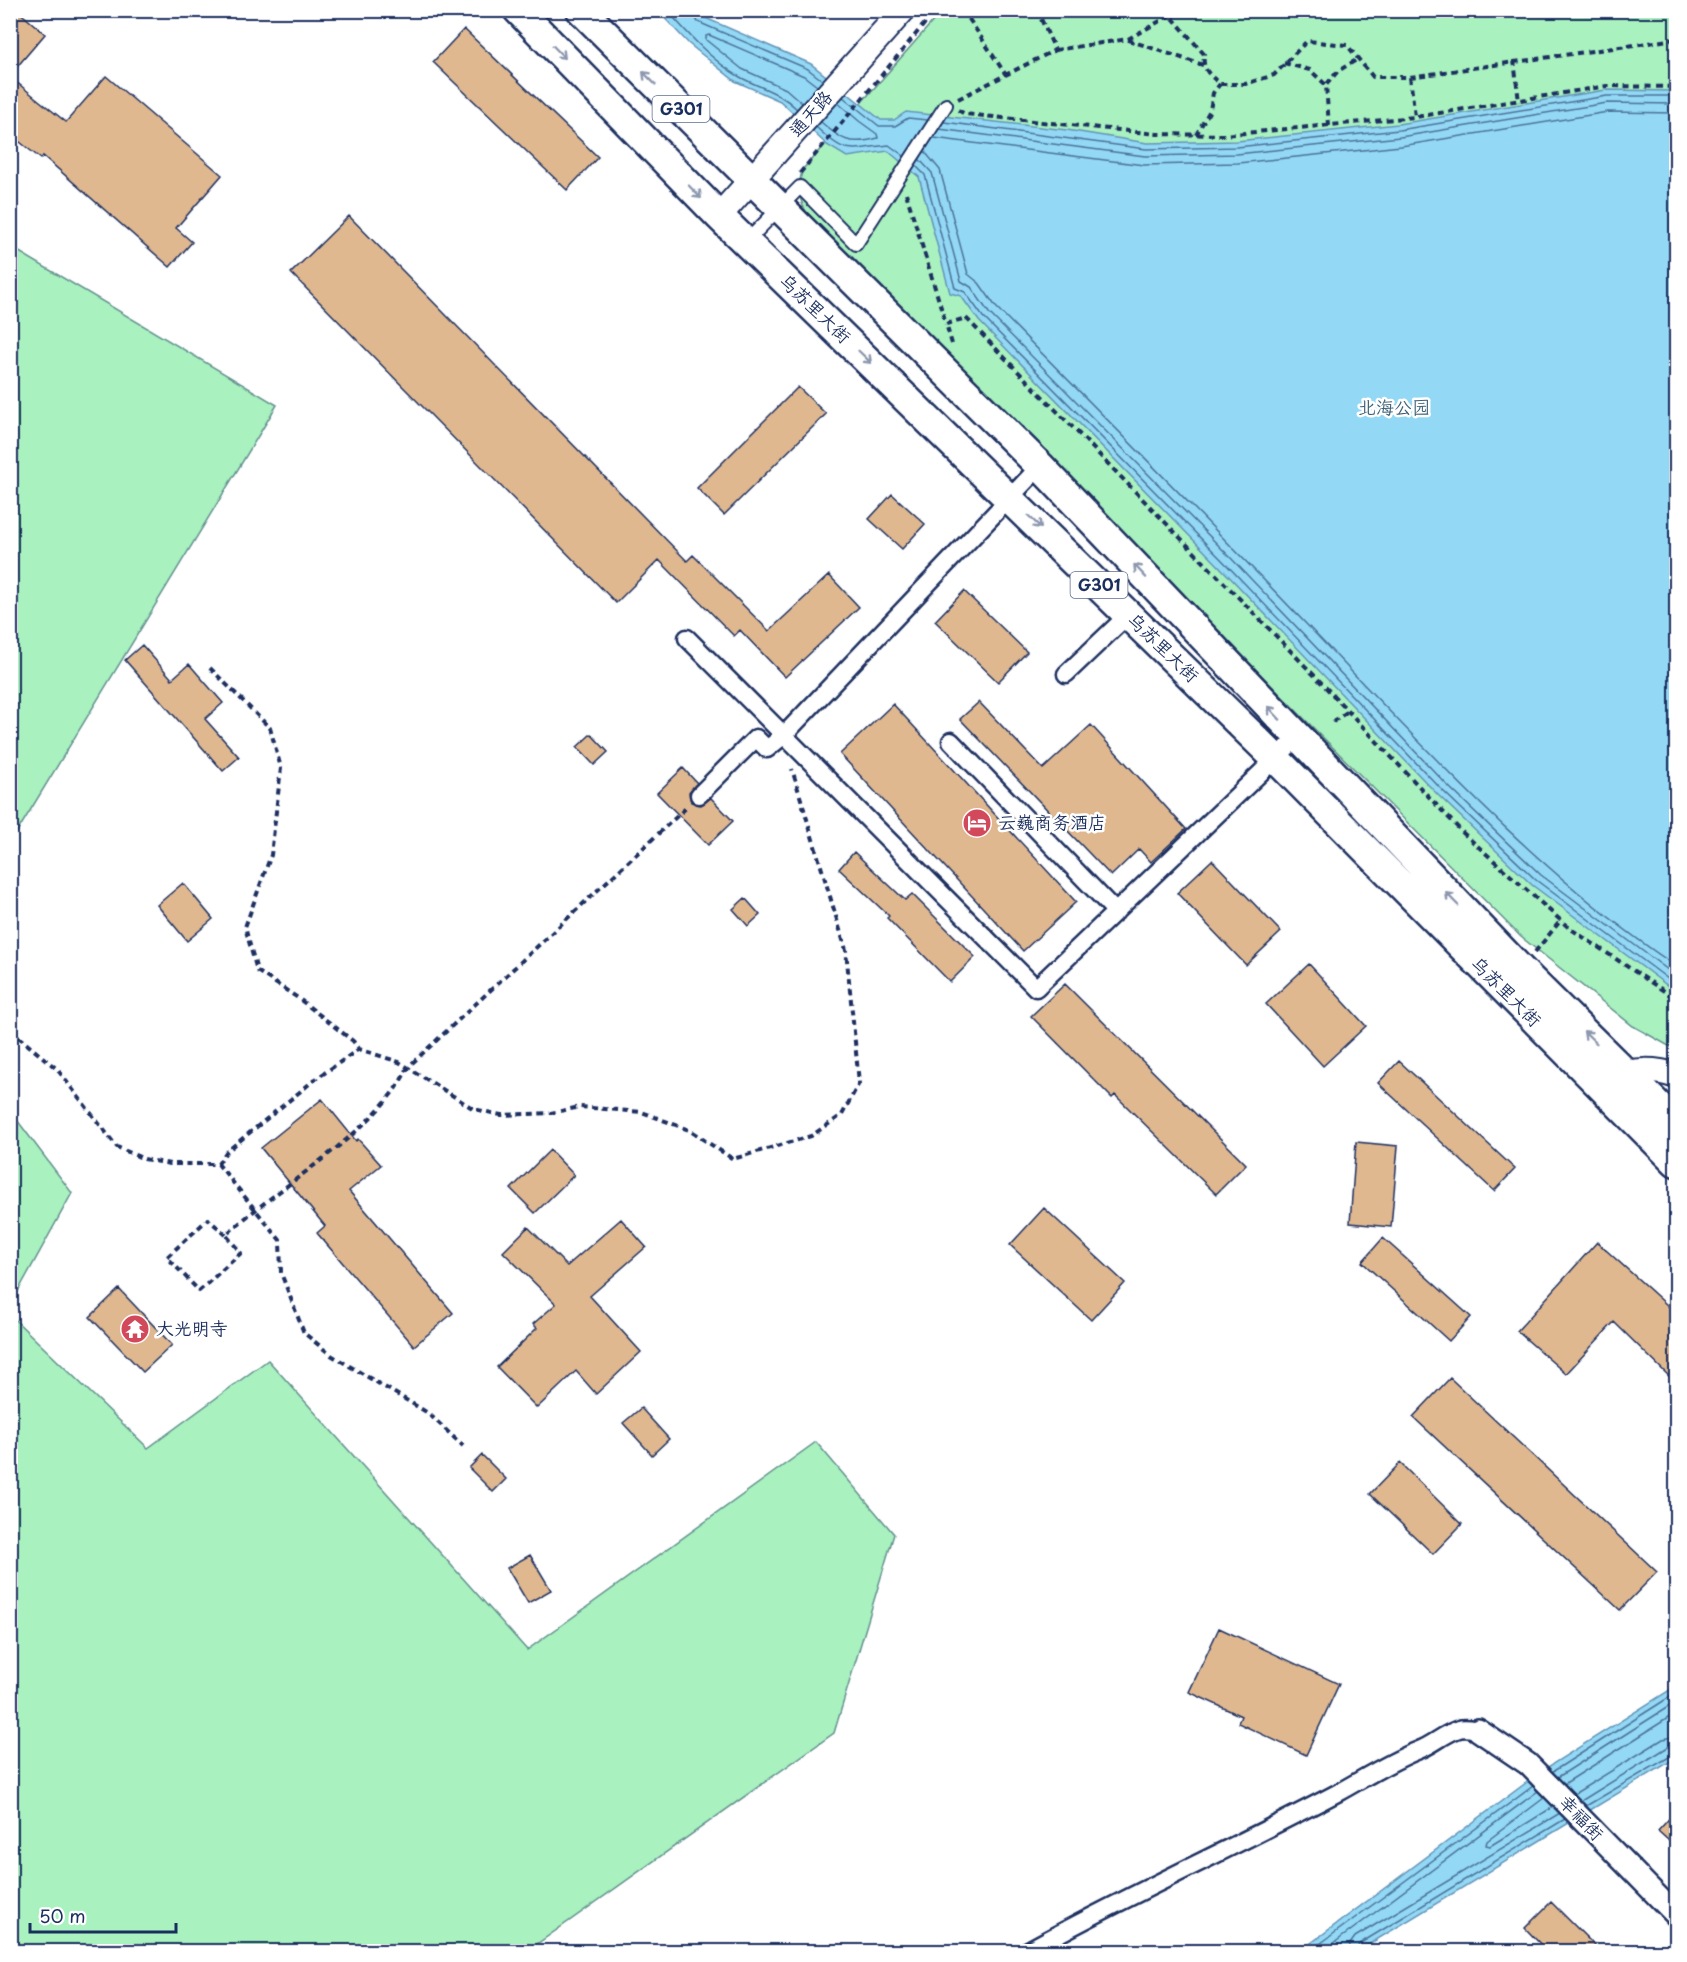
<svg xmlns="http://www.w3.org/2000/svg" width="1687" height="1962" font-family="'Playpen Sans','LXGW WenKai TC',sans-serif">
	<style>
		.green { fill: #a9f1bf; stroke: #62908e; stroke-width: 1.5 }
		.water { fill: #93d8f4; stroke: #6394b8; stroke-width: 1.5 }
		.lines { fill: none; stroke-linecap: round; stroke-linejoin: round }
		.shore { stroke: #4b739a; stroke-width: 1.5 }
		.building { fill: #e0b890; stroke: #1b2f5e; stroke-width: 1.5 }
		.pedestrian-casing { stroke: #1b2f5e; stroke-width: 16 }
		.minor-casing { stroke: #1b2f5e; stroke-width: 21 }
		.tertiary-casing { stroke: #1b2f5e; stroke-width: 26 }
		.secondary-casing { stroke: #1b2f5e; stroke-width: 28 }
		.trunk-casing { stroke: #1b2f5e; stroke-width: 33 }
		.path { stroke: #1b2f5e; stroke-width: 4; stroke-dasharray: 6 4.5; stroke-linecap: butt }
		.pedestrian { stroke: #fff; stroke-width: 12 }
		.minor { stroke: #fff; stroke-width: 16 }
		.tertiary { stroke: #fff; stroke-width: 21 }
		.secondary { stroke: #fff; stroke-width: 24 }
		.trunk { stroke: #fff; stroke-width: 28 }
		.oneway { stroke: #8d97ae }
		.labels { text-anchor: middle; stroke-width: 5; stroke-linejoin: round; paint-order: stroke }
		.shield { fill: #fff; stroke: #5f6d8e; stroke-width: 1.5 }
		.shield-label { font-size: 16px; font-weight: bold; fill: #1b2f5e }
		.street-label { font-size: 18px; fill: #1b2f5e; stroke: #fff }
		.park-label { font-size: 18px; fill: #3e6076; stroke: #fff }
		.poi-label { font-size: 18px; fill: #1b2f5e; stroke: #fff; text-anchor: start }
	</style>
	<rect width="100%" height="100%" fill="#fff"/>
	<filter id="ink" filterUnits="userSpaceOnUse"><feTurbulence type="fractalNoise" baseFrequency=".0167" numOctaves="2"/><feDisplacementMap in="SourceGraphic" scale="12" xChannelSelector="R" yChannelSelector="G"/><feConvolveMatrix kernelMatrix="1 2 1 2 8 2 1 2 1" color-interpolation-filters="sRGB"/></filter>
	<g filter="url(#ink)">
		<path class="green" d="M942 11H1676V1050L1633 1026 1521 937 817 228C802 208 794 194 803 169Z
			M11 247 277 405 11 842Z
			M11 1112 72 1193 11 1304Z
			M11 1316 148 1448 268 1360 527 1650 816 1442 894 1534 834 1733 527 1951H11Z"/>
		<path class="water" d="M658 11H695L701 16 811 64 881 120H894L906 112 1067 130 1147 143 1237 141 1398 124 1606 90 1676 91V992L1532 885 1438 795 1220 567 979 321 961 296 950 293 919 177 888 151 847 157 827 145 780 101 735 81 689 44Z
			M1676 1686V1758L1358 1951 1299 1952 1546 1768Z"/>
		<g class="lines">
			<path class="shore" d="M667 10C688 34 712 61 740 77 760 88 780 92 797 109
				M691 10 698 22 808 69 822 80
				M843 97 879 126H895L908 118 927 120
				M802 103 786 89 742 69 706 40V36L709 35 804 76 817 86
				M821 122C841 140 850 146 878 138L877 134 859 121 838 103
				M944 122 1146 149 1237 147 1399 130 1607 96H1676
				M816 127C848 157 849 149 889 145L904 156
				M939 129 1145 156 1237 154 1400 137 1607 103 1676 104
				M934 138 1144 165 1238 163 1401 146 1608 112 1676 113
				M925 152 940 170 968 274 979 283 996 307C1101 413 1206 519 1309 627 1425 748 1537 873 1676 966
				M920 160 932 173 961 281 971 287 989 313 1230 557 1448 786 1541 875 1676 976
				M916 166 925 175 955 288 965 292 983 317 1225 563 1443 791 1536 880 1676 985
				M1552 1772 1676 1693
				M1558 1777 1676 1702
				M1564 1784 1676 1713
				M1574 1794 1663 1739 1676 1736
				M1544 1798 1487 1841 1486 1845 1490 1846 1553 1807
				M1581 1801 1668 1747 1676 1745
				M1586 1806 1676 1753
				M1309 1952 1533 1786
				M1322 1952 1538 1791
				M1349 1952 1350 1944 1355 1937 1560 1813
				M1356 1952 1359 1944 1565 1819"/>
		</g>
		<path class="building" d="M10 10H17L45 34 10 75Z
			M464 29 598 157 567 190 433 62Z
			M106 76 222 175 176 228 192 242 170 267 43 156 41 159 10 134V77L66 122Z
			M349 216 687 561 693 555 769 631 829 575 859 607 785 677 740 630 734 636 659 560 616 603 291 273Z
			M798 387 826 414 724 515 697 488Z
			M892 494 925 524 902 549 869 519Z
			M964 591 1027 652 998 682 935 621Z
			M142 645 172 679 189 664 223 703 205 719 239 757 223 771 125 660Z
			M979 702 1043 769 1091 725 1186 829 1151 862 1139 849 1111 876 960 719Z
			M893 704 1076 902 1023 951 840 754Z
			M591 734 608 752 594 765 577 747Z
			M683 768 697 783 689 792 691 802 701 805 711 798 733 821 708 845 657 793Z
			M854 852 905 900 912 894 975 957 950 982 887 918 889 916 839 869Z
			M1212 860 1281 932 1246 965 1177 893Z
			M183 883 213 919 187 941 157 905Z
			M745 898 760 915 748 926 733 909Z
			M1309 964 1366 1026 1323 1066 1266 1004Z
			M1065 984 1246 1164 1216 1194 1115 1095 1112 1098 1031 1016Z
			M1399 1061 1515 1169 1494 1191 1378 1083Z
			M322 1099 356 1141 358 1139 381 1165 349 1191 453 1313 414 1346 317 1233 325 1226 261 1148Z
			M1356 1142 1398 1146 1391 1227 1350 1223Z
			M550 1150 574 1175 535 1213 511 1189Z
			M1044 1208 1125 1283 1091 1320 1010 1245Z
			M621 1219 646 1247 590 1296 641 1352 596 1394 576 1371 537 1408 497 1367 537 1328 533 1324 556 1304 503 1252 528 1227 567 1266Z
			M1383 1238 1471 1317 1449 1341 1362 1262Z
			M1597 1242 1677 1314V1384L1614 1322 1566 1374 1517 1331Z
			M119 1289 172 1345 143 1372 90 1317Z
			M1450 1378 1657 1572 1620 1610 1413 1417Z
			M641 1408 669 1439 652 1455 623 1423Z
			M482 1455 506 1479 493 1492 469 1468Z
			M1400 1463 1462 1524 1433 1554 1370 1494Z
			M530 1555 551 1590 528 1603 507 1568Z
			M1219 1628 1339 1684 1306 1755 1238 1723 1241 1716 1189 1692Z
			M1677 1810V1848L1658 1831Z
			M1551 1902 1601 1952H1548L1525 1928Z"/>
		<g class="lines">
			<g class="pedestrian-casing">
				<path id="pedestrian" d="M746 242 800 187 856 244 946 105"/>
			</g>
			<g class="minor-casing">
				<path id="minor" d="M687 638 1036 988 1297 738
					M1066 674 1129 614
					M951 741 1116 912
					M699 795 756 738 767 749 783 736 1040 466
					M1025 1952C1128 1895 1235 1847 1339 1792 1366 1777 1391 1761 1419 1750 1433 1745 1445 1733 1459 1729 1465 1727 1472 1729 1478 1730"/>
			</g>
			<g class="tertiary-casing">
				<path id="tertiary" d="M1478 1730 1528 1764 1676 1915"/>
			</g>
			<g class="secondary-casing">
				<path id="secondary" d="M719 216 903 10
					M1613 1077C1632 1069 1657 1069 1676 1076"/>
			</g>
			<g class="trunk-casing">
				<path id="trunk" d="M518 10 719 216 1276 759 1676 1162
					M581 10 1040 466 1520 969 1676 1123"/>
			</g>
			<path class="path" d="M963 10 1006 75
				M1166 10 1204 54C1202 70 1209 74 1220 84H1245L1274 75 1307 41 1347 45 1373 77H1410L1676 39
				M1128 40 1203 65
				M1055 50 1128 39 1169 16
				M1514 60 1519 102
				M1284 63 1310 70 1326 85
				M1410 77 1415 117
				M958 99 1055 50 1037 10
				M958 110 965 114 1157 134 1224 135 1415 117 1607 86 1676 87
				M1329 126 1326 85 1338 71 1358 59
				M1196 135 1210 110 1213 93 1220 84
				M800 173 936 10
				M906 193 946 324
				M952 344 946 324 966 318 1315 676 1463 833 1568 927 1676 999
				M210 668 270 728 281 768 271 855 245 927 257 971 298 998 353 1041 359 1049 399 1062 474 1109 501 1115 551 1113 580 1107 642 1112 689 1130 733 1159 811 1136 842 1115 859 1083 846 950 792 769
				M1333 722 1348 711
				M1535 952 1561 920
				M10 1030 57 1069 117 1147 144 1159 170 1164H218L280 1240 281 1273 304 1333 331 1355 428 1413 463 1446
				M218 1164 226 1152 313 1081 359 1049
				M226 1235 208 1219 167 1257 199 1291 241 1253 226 1235C279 1185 379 1131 408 1067L688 806"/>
			<use href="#pedestrian" class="pedestrian"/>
			<use href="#minor" class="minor"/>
			<use href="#tertiary" class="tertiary"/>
			<use href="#secondary" class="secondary"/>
			<use href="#trunk" class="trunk"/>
		</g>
		<defs><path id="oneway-shaft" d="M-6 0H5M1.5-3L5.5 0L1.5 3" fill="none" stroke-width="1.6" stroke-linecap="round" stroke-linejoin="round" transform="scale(1.5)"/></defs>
		<g class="oneway">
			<use href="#oneway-shaft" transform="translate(559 52) rotate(46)"/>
			<use href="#oneway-shaft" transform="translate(649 78) rotate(-135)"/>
			<use href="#oneway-shaft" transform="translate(695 192) rotate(46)"/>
			<use href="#oneway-shaft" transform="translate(865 357) rotate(44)"/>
			<use href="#oneway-shaft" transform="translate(1035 522) rotate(44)"/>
			<use href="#oneway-shaft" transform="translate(1140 571) rotate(-133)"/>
			<use href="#oneway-shaft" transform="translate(1274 713) rotate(-133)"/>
			<use href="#oneway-shaft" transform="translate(1452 899) rotate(-134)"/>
			<use href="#oneway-shaft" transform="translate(1590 1037) rotate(-136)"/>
		</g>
	</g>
	<defs>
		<g id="hotel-disc" transform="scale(1.5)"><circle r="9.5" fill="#d1495b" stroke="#fff"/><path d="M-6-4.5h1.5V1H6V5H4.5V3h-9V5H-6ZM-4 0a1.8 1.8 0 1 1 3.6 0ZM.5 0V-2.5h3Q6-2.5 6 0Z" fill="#fff"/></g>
		<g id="temple-disc" transform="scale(1.5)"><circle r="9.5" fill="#d1495b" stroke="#fff"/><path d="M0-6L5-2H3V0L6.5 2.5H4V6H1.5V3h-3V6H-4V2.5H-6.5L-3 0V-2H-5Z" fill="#fff"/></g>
	</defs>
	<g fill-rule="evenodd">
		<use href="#hotel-disc" x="977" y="823"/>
		<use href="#temple-disc" x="135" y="1329"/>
	</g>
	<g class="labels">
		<g class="shield">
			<rect x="652.5" y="96" width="57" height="26" rx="4.5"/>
			<rect x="1070.5" y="572" width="57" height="26" rx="4.5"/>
		</g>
		<g class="shield-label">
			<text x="681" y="115">G301</text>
			<text x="1099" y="591">G301</text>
		</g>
		<g class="street-label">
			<text transform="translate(811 114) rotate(-49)" y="6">通天路</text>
			<text transform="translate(815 309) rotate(44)" y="6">乌苏里大街</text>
			<text transform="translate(1163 648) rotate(44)" y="6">乌苏里大街</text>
			<text transform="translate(1506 992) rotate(45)" y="6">乌苏里大街</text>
			<text transform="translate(1581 1818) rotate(46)" y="6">幸福街</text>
		</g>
		<g class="park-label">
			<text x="1394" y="414">北海公园</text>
		</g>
		<g class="poi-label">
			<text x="998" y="829">云巍商务酒店</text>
			<text x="156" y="1335">大光明寺</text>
		</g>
	</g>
	<rect width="1687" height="1962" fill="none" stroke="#fff" stroke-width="36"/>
	<rect x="18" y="18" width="1651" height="1926" fill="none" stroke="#1b2f5e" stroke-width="2" filter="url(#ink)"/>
	<path d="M30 1923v9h146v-9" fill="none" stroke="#1b2f5e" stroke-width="3"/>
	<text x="39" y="1923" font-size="18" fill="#1b2f5e" stroke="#ffffff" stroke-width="4.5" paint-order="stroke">50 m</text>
</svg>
